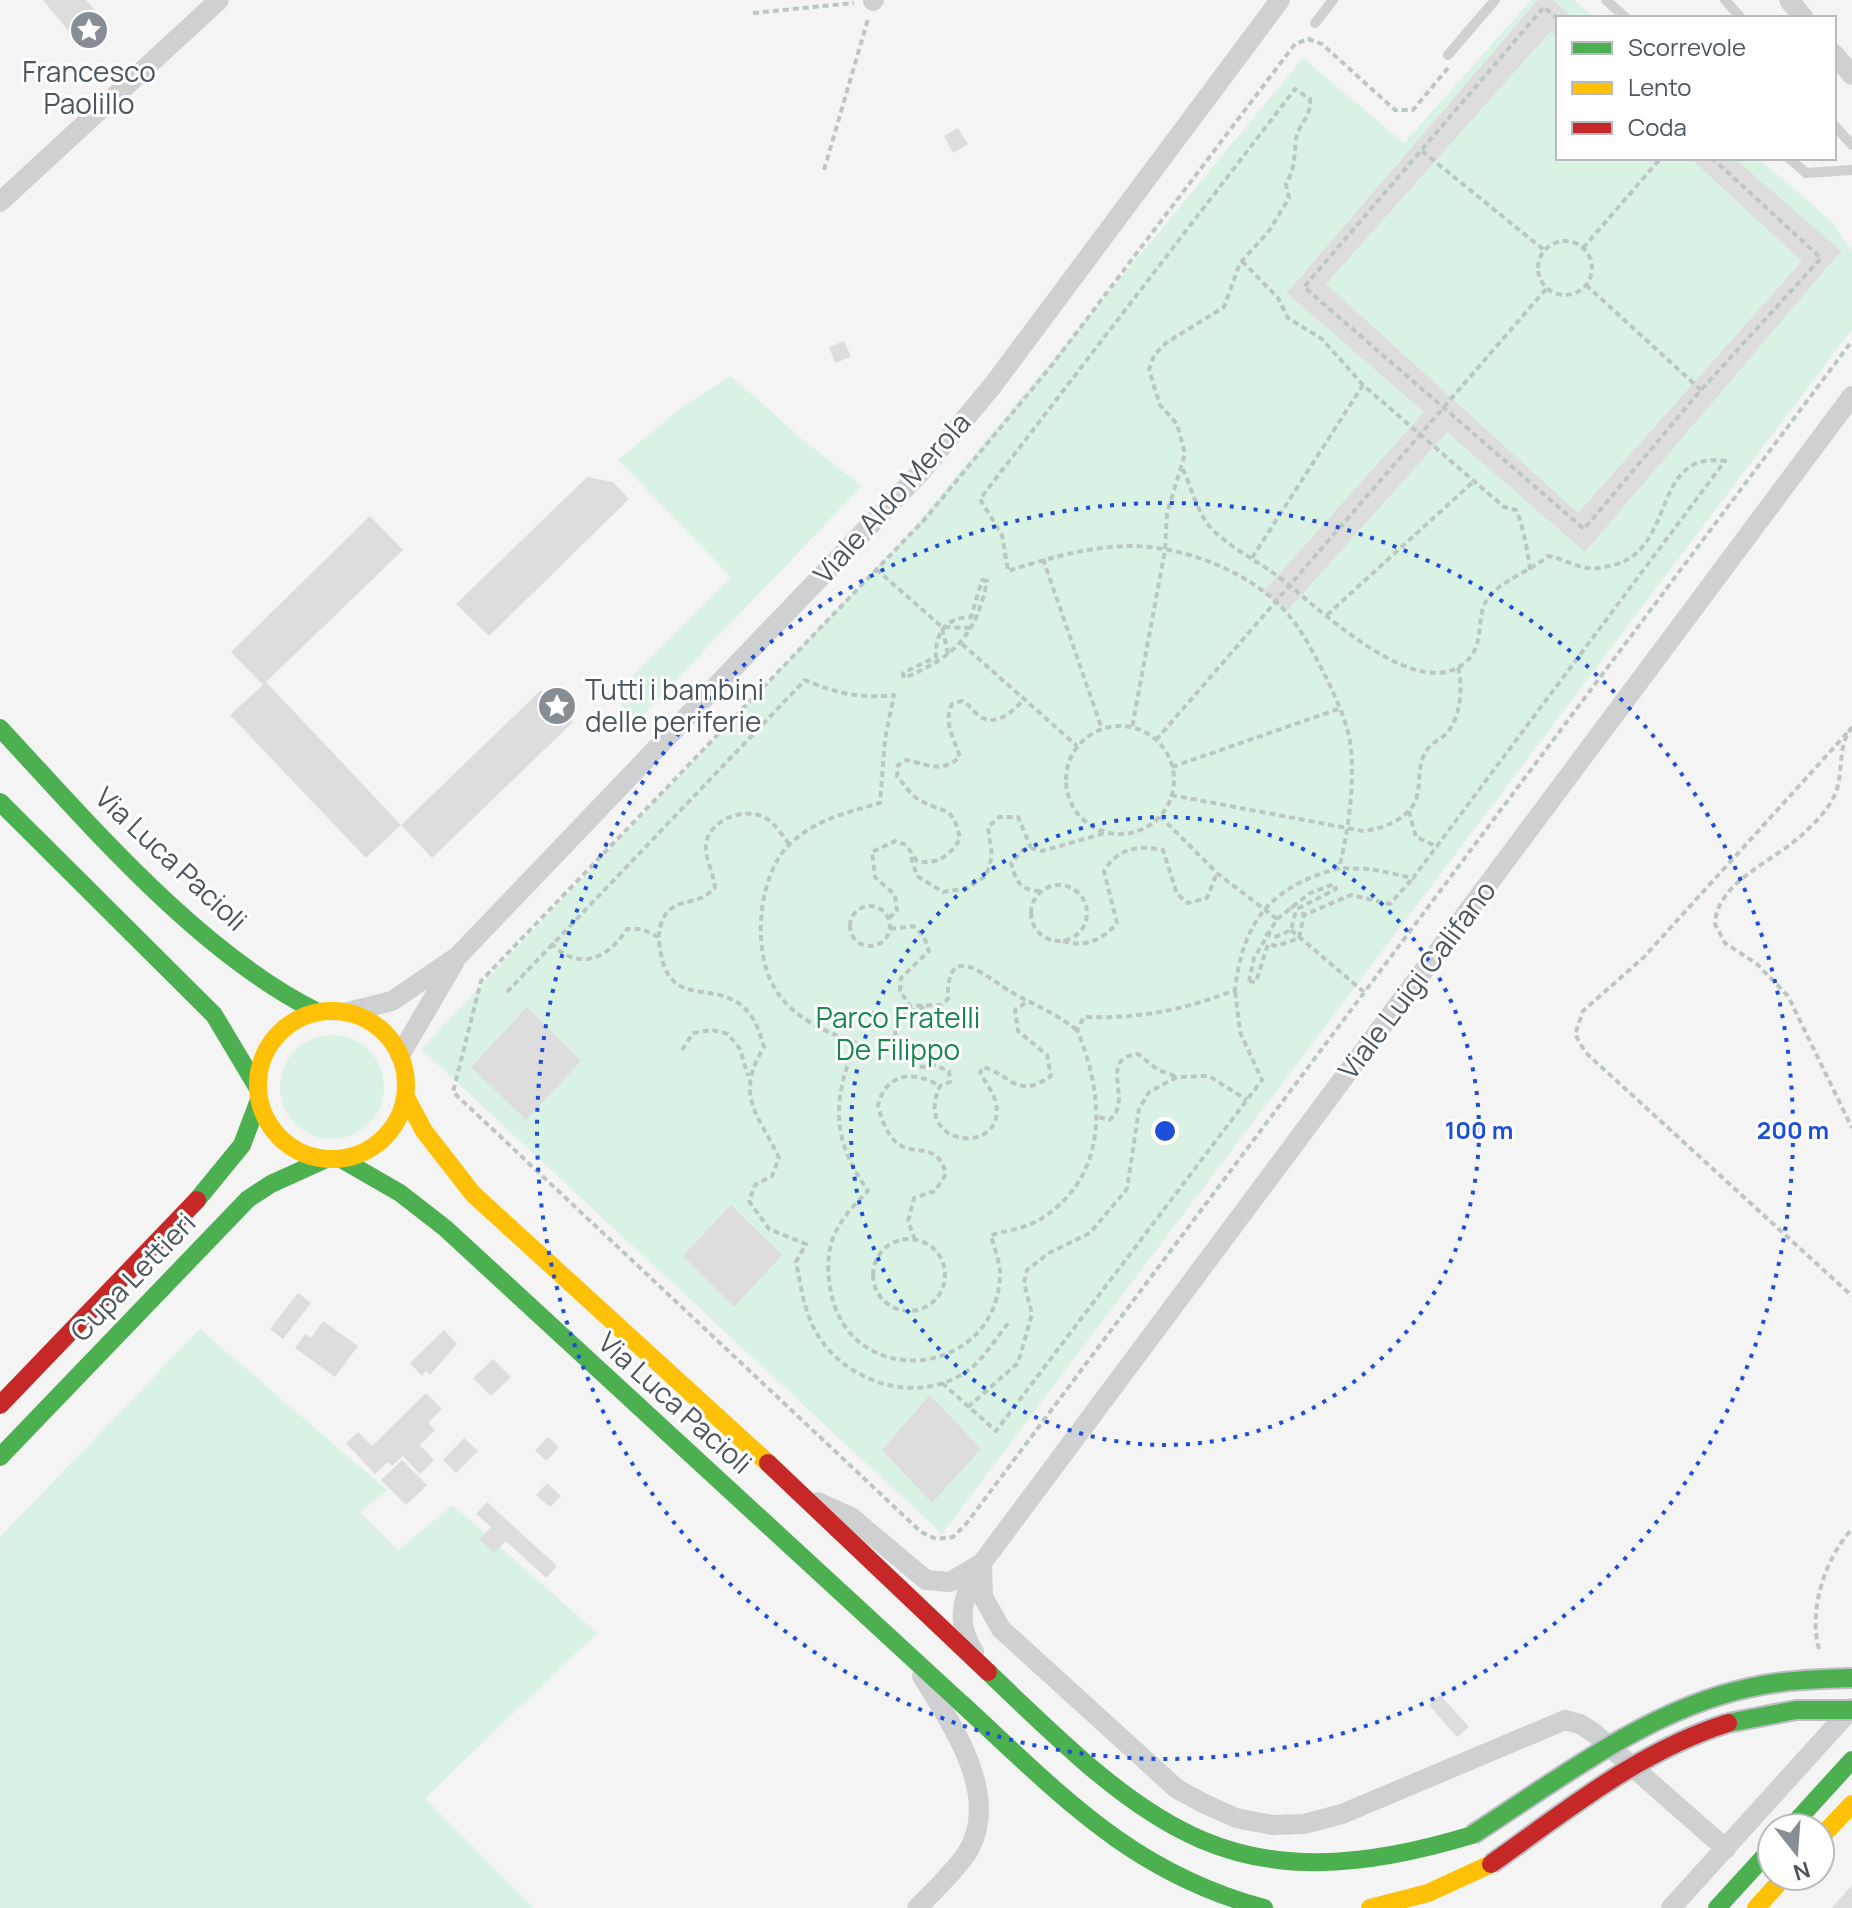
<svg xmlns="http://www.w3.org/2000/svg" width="1852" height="1908" font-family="Manrope,sans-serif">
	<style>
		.green { fill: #d9f2e3 }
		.building { fill: #ddddde }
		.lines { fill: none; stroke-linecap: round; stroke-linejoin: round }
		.path { stroke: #bcc7c4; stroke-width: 4; stroke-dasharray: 6 4; stroke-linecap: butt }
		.lane { stroke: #ced0d2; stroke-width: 10 }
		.street { stroke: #ced0d2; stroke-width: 20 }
		.fast { stroke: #4caf50; stroke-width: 18 }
		.slow { stroke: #ffc107; stroke-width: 18 }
		.jam { stroke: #c62828; stroke-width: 18 }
		.fast-bridge-casing { stroke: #b9bec3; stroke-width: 22; stroke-linecap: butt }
		.jam-bridge-casing { stroke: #b9bec3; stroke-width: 22; stroke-linecap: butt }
		.fast-bridge { stroke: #4caf50; stroke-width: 18 }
		.jam-bridge { stroke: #c62828; stroke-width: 18 }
		.ring { fill: none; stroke: #1d4ed8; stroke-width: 4; stroke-dasharray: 4 8 }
		.labels { text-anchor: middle; stroke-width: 6; stroke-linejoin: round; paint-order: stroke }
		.poi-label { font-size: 28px; fill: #4a5661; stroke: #fff }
		.street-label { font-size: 28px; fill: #4a5661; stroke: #fff }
		.park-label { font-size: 28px; fill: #17864f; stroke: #fff }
		.centre { fill: #1d4ed8; stroke: #fff; stroke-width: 4 }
		.ring-label { font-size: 24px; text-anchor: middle; font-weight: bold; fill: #1d4ed8; stroke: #fff; stroke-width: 6; stroke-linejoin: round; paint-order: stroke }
	</style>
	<rect width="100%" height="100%" fill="#f4f4f4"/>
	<path class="green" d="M1531 0H1574L1595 18H1558V158H1758L1832 222 1852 251V329L942 1534 421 1049 911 531 1303 58 1404 143Z
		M731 376 803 440 862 486 635 723 621 705 620 688 731 577 618 460 682 407Z
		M280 1087a52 52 0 1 1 104 0a52 52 0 1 1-104 0Z
		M200 1329 387 1490 360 1513 398 1550 453 1505 597 1633 425 1798 534 1908H0V1537Z"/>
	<path class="building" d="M43 0H86L102 19 76 40Z
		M1538 0H1553L1573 18H1558V38L1551 31 1326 284 1578 513 1802 261 1690 158H1734L1841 251 1585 552 1447 432 1286 612 1263 592 1424 412 1287 293Z
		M958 128 968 144 953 153 944 136Z
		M844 341 851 357 835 363 829 347Z
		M587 477 613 482 629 499 489 636 456 604Z
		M370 516 403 550 266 682 401 825 366 858 230 715 263 685 231 652Z
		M541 690 573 722 432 858 401 825Z
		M527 1007 581 1061 526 1120 471 1067Z
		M731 1205 782 1255 734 1307 683 1256Z
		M298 1293 311 1303 283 1339 270 1329Z
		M323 1321 358 1346 335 1377 295 1348 305 1334 311 1338Z
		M444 1330 457 1344 430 1375 426 1371 422 1376 410 1363Z
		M493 1359 511 1377 491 1396 473 1378Z
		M426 1393 442 1409 428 1423 435 1430 420 1445 434 1460 420 1474 403 1456 392 1466 388 1462 375 1474 346 1443 358 1432 372 1446Z
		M930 1395 981 1449 932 1503 882 1450Z
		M548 1437 559 1447 546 1461 535 1450Z
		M464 1438 478 1451 456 1473 443 1460Z
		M402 1460 427 1485 406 1505 381 1480Z
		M547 1483 561 1496 550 1507 536 1495Z
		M487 1502 557 1566 546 1578 506 1541 494 1553 479 1539 491 1527 476 1514Z
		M1440 1695 1469 1727 1457 1737 1429 1705Z
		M1852 1885V1908H1832Z"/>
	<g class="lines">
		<path class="path" d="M753 13 854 3
			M1558 19 1544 7 1304 287 1584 529 1701 390 1821 258 1712 158
			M1448 68 1413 110H1395L1322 44 1308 39 1295 44 1052 365 925 519 481 981 453 1092 921 1532 936 1539 953 1537 966 1524 1852 341
			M1422 151 1544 250
			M824 170 868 19
			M1538 268a27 27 0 1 1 54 0a27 27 0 1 1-54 0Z
			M1583 248 1661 158
			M1242 261 1278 298 1288 318 1322 339 1363 385 1504 507 1516 510C1523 524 1528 553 1530 570
			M1586 285 1701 390
			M1183 469C1191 487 1198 515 1212 529 1229 547 1256 560 1276 575 1314 603 1407 697 1459 667 1490 648 1472 618 1489 597 1502 580 1531 571 1548 556 1561 558 1571 565 1583 567 1593 570 1605 567 1614 565 1677 548 1651 450 1725 461L1413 878 1371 869 1339 868
			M1252 558 1363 385
			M1043 559 1102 729
			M876 569 942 627
			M982 580 987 581C976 636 954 657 904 678L903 673 936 657C935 633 945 618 971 617Z
			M1327 615 1474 481
			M962 644 1077 746
			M948 654 942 627 971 628
			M1066 780a54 54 0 1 1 108 0a54 54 0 1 1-108 0Z
			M1852 727C1837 746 1844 770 1836 792 1830 807 1818 820 1806 831 1778 860 1717 880 1715 924L1725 943 1757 964 1788 996 1852 1128
			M1847 733 1644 957 1583 1011 1575 1034 1585 1052 1852 1296
			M1156 740 1546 289
			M1172 767 1341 708
			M1171 795 1363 831C1383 829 1412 818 1417 796 1421 781 1417 768 1425 753 1431 742 1439 741 1447 733 1461 717 1463 686 1458 667
			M1409 811 1416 837 1438 847
			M1160 816 1217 873 1277 919 1254 958 1249 981
			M789 844C782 835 774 822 764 817 741 806 702 823 706 852 708 865 714 875 715 888 697 905 685 899 672 908 662 914 658 931 659 941 666 1011 706 979 741 1005 755 1016 759 1031 764 1047 734 1096 758 1113 779 1158L772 1176 755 1185 749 1201 769 1229 806 1244 796 1262C800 1282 803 1303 811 1322 836 1381 918 1410 971 1368 986 1356 998 1335 1010 1321
			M911 857 917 876 943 892 967 888 986 876 992 856 988 827 999 817H1018L1031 848
			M1031 913a28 28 0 1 1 56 0a28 28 0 1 1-56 0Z
			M1040 891C1019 890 1017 882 1011 863L1023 850 1031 848 1042 851 1105 833
			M850 926a20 20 0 1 1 40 0a20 20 0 1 1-40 0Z
			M889 918 897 911 895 895 875 877 872 852 895 841 906 845 917 861C938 865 949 856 960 839 953 801 940 815 915 797 908 791 903 783 897 776L898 765 906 760C928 764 940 774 960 757 954 739 943 722 952 704L962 701C970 705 970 708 977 714 993 729 1012 713 1023 700
			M1277 919 1310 893 1334 884 1336 889 1299 908 1304 915
			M890 929 913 926 924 936 929 951 901 978 900 991 910 1006 941 1005 948 999C946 935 990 981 1013 993 1038 1007 1054 1012 1077 1030
			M1291 930 1364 992
			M1265 934 1275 937 1291 930 1295 914 1291 906
			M1063 941C1086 948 1102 940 1117 923L1104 871C1118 848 1138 845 1163 850L1177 894 1188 903 1207 898 1217 873
			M551 943C578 972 608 959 627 929H642L658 937
			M1249 981 1256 982 1268 944 1277 946 1299 938 1304 915 1351 895 1390 904 1413 878
			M507 992 805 680C835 693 861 699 894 695L885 739 880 803C849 812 817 819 792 842 758 872 752 947 773 985 789 1016 825 1032 856 1043 832 1100 831 1139 868 1191 837 1222 823 1242 830 1287 846 1395 1001 1379 1000 1271 999 1260 994 1247 991 1235 1006 1231 1025 1228 1039 1220 1110 1177 1105 1096 1077 1030L1084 1017C1139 1019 1184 1010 1235 990 1243 920 1271 887 1339 868 1349 829 1354 788 1351 748 1348 723 1337 701 1327 679 1315 656 1303 631 1286 612 1250 571 1181 545 1127 546 1087 547 1045 559 1008 571L1002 535 980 499 1295 89 1310 99C1311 120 1298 123 1296 140 1294 157 1295 169 1286 184L1289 198 1269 231 1240 263 1224 307 1166 343 1154 355 1149 370 1160 405 1177 424 1185 454 1167 513 1165 550 1132 728
			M925 1008 910 1011 897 1021C890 1049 905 1074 934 1065L949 1071 950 1082 940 1086C911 1150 1011 1156 995 1100 992 1090 984 1081 980 1072L983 1067C1012 1075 1016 1100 1051 1076L1047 1055 1018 1031 1015 1010 1028 1001
			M682 1050 693 1033 712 1030 728 1034 740 1049 748 1076
			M1099 1117 1109 1120C1135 1102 1096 1058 1138 1054L1158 1070 1175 1076
			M873 1275a36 36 0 1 1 72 0a36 36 0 1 1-72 0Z
			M915 1240 908 1221 914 1198 935 1191 946 1174C933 1126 896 1180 878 1105 887 1071 915 1071 940 1086
			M942 1383 996 1431 1262 1080 1240 1032 1235 990
			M968 1407 1018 1363 1032 1314 1024 1283 1027 1270 1049 1253 1090 1233 1127 1189 1139 1109 1149 1092 1177 1077 1209 1076 1247 1100
			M1819 1649C1808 1611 1825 1558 1852 1529"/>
		<path class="lane" d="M1606 0 1626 18
			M1725 0 1741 18
			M1315 23 1333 0
			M1448 55 1495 0
			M1834 125 1852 145
			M1789 158 1806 173 1852 170"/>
		<path class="street" d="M1789 0 1804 18
			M873 1 874 0
			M1834 54 1852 75
			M0 202 219 0
			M348 1012 392 1001 458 956 920 473 993 385 1280 0
			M400 1055 454 963
			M818 1502 851 1517 926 1580 950 1582 979 1565
			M982 1563 983 1597 1001 1629 1177 1789 1205 1804 1236 1818 1272 1825 1304 1824 1342 1814 1565 1720 1580 1724 1594 1733 1726 1849
			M974 1652C953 1620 964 1593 982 1563L1852 396
			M917 1908C933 1892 954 1872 967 1853 1002 1796 952 1725 922 1676
			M1671 1908 1852 1708"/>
		<path class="fast" d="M0 728C89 824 200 954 318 1012
			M0 802 214 1015 257 1087
			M341 1159 400 1193 445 1228 961 1703
			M197 1200 242 1145 259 1100
			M0 1457 248 1199 271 1184 326 1159
			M988 1672C1150 1828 1232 1908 1472 1835
			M961 1703C1059 1793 1130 1872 1264 1908
			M1790 1828 1852 1760
			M1717 1908 1772 1848"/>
		<path class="slow" d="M258 1085a74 74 0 1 1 148 0a74 74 0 1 1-148 0Z
			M406 1097 424 1131 473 1194 768 1463
			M1820 1838 1852 1804
			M1370 1908 1428 1893 1491 1864
			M1756 1908 1785 1876"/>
		<path class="jam" d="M0 1405 197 1200
			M768 1463 988 1672"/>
		<g class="fast-bridge-casing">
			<path id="fast-bridge" d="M1728 1723 1796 1710H1852
				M1472 1835C1558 1780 1647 1710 1748 1688 1783 1680 1817 1679 1852 1678"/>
		</g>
		<g class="jam-bridge-casing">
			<path id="jam-bridge" d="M1491 1864C1566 1811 1639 1751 1728 1723"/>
		</g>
		<use href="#fast-bridge" class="fast-bridge"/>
		<use href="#jam-bridge" class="jam-bridge"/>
	</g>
	<g class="ring">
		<circle cx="1165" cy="1131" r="314"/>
		<circle cx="1165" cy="1131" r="628"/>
	</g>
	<defs>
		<g id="sight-disc" transform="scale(2)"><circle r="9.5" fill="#868d94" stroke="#fff"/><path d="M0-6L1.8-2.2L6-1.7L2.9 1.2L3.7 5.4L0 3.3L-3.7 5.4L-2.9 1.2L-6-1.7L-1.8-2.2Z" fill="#fff"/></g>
	</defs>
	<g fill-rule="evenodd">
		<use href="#sight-disc" x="89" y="30"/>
		<use href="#sight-disc" x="557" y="706"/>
	</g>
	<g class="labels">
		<g class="poi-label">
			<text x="89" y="82">Francesco<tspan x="89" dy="32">Paolillo</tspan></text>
			<text x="585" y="700" text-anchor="start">Tutti i bambini<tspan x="585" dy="32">delle periferie</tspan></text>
		</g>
		<g class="street-label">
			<text transform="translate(892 498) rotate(-48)" y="10">Viale Aldo Merola</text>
			<text transform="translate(171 859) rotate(43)" y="10">Via Luca Pacioli</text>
			<text transform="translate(1417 980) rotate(-53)" y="10">Viale Luigi Califano</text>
			<text transform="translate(133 1277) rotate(-46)" y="10">Cupa Lettieri</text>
			<text transform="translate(675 1403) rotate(42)" y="10">Via Luca Pacioli</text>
		</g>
		<g class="park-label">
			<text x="898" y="1028">Parco Fratelli<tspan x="898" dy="32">De Filippo</tspan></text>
		</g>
	</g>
	<circle cx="1165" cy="1131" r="12" class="centre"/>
	<g class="ring-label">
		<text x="1479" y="1139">100 m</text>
		<text x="1793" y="1139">200 m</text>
	</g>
	<rect x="1556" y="16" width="280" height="144" fill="#ffffff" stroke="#b7bbc0" stroke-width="2"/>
	<rect x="1572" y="42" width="40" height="12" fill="#4caf50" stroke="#b7bbc0" stroke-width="2"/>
	<text x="1628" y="56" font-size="24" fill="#4a5661">Scorrevole</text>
	<rect x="1572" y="82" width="40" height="12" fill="#ffc107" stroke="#b7bbc0" stroke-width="2"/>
	<text x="1628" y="96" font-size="24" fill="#4a5661">Lento</text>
	<rect x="1572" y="122" width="40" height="12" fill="#c62828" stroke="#b7bbc0" stroke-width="2"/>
	<text x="1628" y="136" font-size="24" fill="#4a5661">Coda</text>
	<g transform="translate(1796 1852) rotate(163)"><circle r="38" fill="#ffffff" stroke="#b7bbc0" stroke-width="2"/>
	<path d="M0-6L14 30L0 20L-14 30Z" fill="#868d94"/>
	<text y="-12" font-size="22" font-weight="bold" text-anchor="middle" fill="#4a5661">N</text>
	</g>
</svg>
